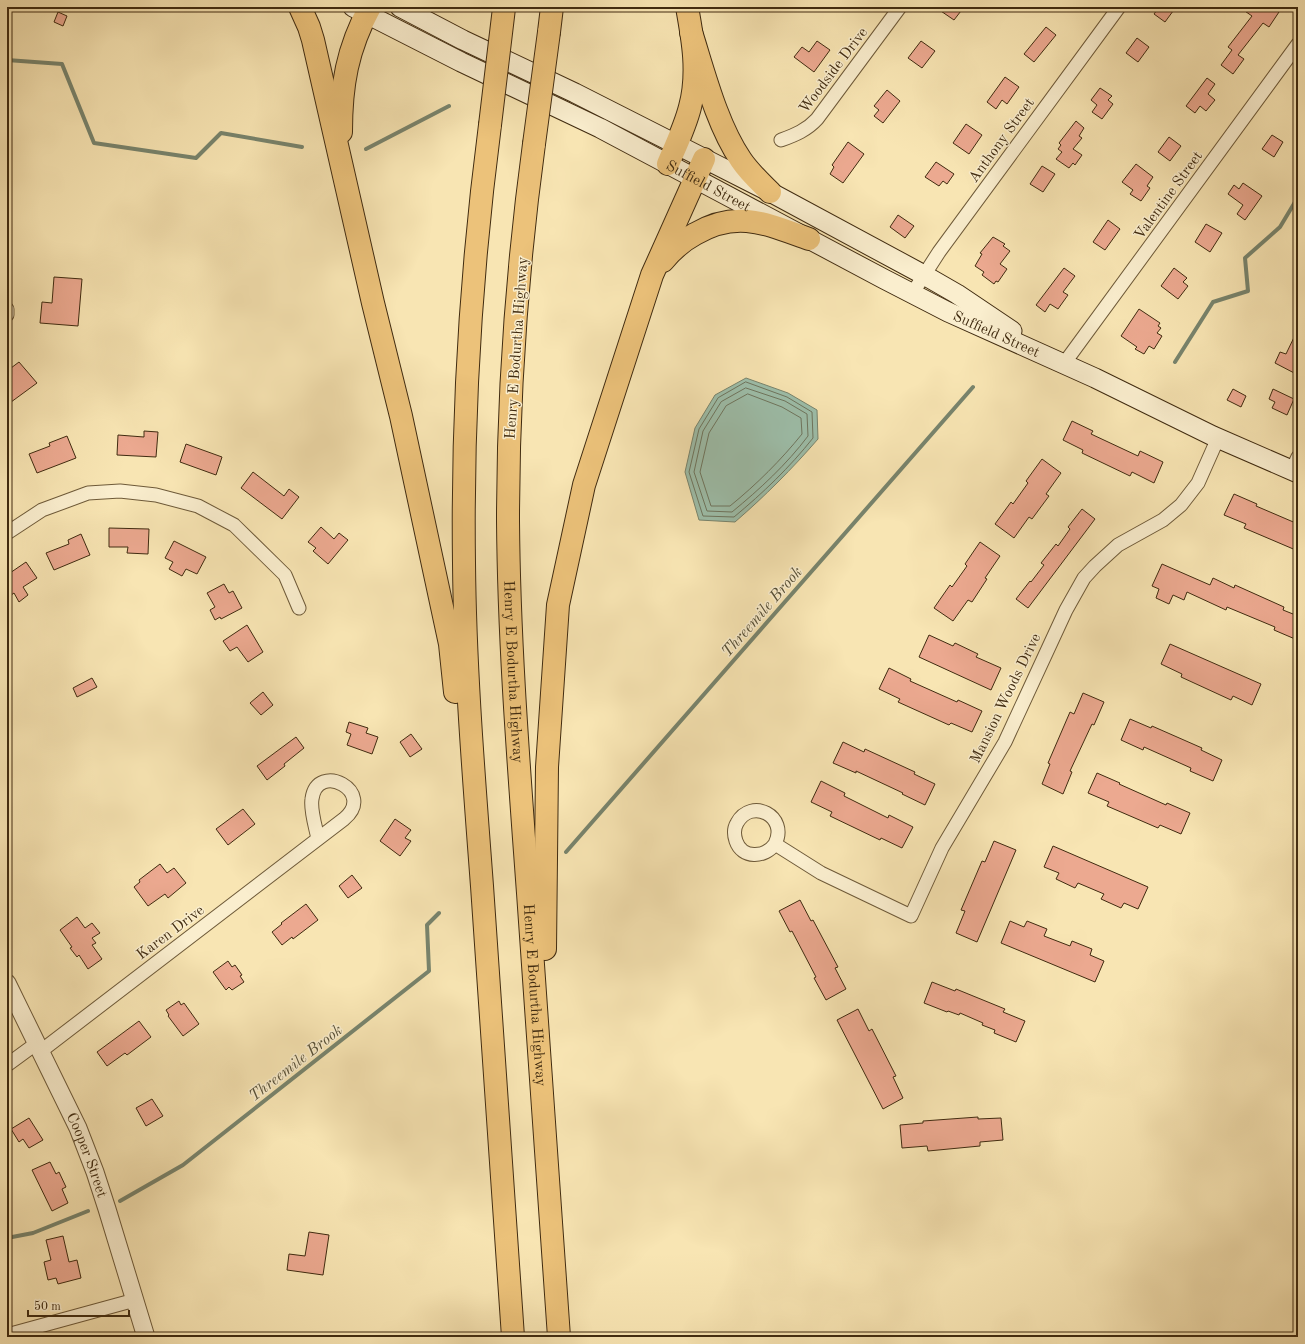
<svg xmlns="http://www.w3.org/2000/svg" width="1305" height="1344" font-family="'Old Standard TT',serif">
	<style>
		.water { fill: #9dbfab; stroke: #78846d }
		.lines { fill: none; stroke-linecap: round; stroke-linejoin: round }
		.shore { stroke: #6e755e; stroke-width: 1 }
		.stream { stroke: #78846d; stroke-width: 4 }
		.building { fill: #eca990; stroke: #402b10 }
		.minor-casing { stroke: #6e5a39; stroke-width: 15 }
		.tertiary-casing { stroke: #6e5a39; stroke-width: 19 }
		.secondary-casing { stroke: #402b10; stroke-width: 21 }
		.motorway-casing { stroke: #402b10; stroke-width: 24 }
		.minor { stroke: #faeece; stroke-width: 13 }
		.tertiary { stroke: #faeece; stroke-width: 17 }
		.secondary { stroke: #faeece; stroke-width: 19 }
		.motorway { stroke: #ecc27a; stroke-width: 22 }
		.motorway-bridge-casing { stroke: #402b10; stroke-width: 24; stroke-linecap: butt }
		.motorway-bridge { stroke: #ecc27a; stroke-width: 22 }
		.labels { text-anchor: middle; stroke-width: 3; stroke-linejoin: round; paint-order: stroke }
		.street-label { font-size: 15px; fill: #402b10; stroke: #faeece }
		.water-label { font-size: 16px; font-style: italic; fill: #575037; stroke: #faeece }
	</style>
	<rect width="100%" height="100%" fill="#f8e5b3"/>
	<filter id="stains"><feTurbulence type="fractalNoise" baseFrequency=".005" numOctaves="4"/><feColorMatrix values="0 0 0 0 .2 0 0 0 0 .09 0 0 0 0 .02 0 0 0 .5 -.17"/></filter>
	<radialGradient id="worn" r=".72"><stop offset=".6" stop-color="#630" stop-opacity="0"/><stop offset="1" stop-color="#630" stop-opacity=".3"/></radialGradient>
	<path class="water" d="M746 378 788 393 817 410 818 439C792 469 765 496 735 522L699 520 685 472 695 428 715 395Z"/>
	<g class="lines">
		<path class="shore" d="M746 382 787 397 812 412 813 438C790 467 763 493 734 517L703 516 689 472 699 429 718 398Z
			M746 388 785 401 807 414 808 436C787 464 760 489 732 512L707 511 694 472 703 431 721 402Z
			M748 394 782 407 801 418 802 434C781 460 757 484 730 506H711L700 472 709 433 726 406Z"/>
		<path class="stream" d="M7 60 62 64 94 143 196 158 221 133 302 147
			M366 149 449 106
			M1175 362 1213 302 1248 291 1245 258 1280 227 1298 197
			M566 852 973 387
			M120 1201 183 1165 429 971 427 925 439 913
			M7 1238 33 1233 88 1211"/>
	</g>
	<path class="building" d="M935 7H964L954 20Z
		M1159 7H1176L1165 22 1154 14Z
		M1239 7H1272L1279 12 1269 27 1263 23 1238 55 1244 59 1233 74 1221 65 1232 50 1228 47 1252 16Z
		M58 12 67 16 63 26 54 22Z
		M1046 27 1056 35 1034 62 1024 54Z
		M1137 38 1149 47 1138 62 1126 53Z
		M817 41 830 50 814 72 794 57 802 47 809 52Z
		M921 41 935 51 922 68 908 58Z
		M1005 77 1019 87 1007 104 1002 100 996 109 987 102Z
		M1207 78 1215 84 1208 94 1215 100 1206 111 1200 106 1195 113 1186 106Z
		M1100 88 1112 96 1108 100 1113 104 1102 119 1092 112 1097 105 1091 100Z
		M887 90 900 101 883 123 874 116 879 110 874 106Z
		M1076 121 1084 128 1079 136 1082 138 1073 149 1082 155 1075 165 1073 163 1069 168 1056 159 1062 152 1058 149 1061 145 1059 143Z
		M966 124 982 135 969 154 953 143Z
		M1272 135 1283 142 1274 157 1262 149Z
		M1169 137 1181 146 1170 161 1158 152Z
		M848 142 864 154 843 183 830 174 834 167 832 165Z
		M936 162 954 174 947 184 943 181 939 186 925 177Z
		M1136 164 1153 177 1147 186 1150 188 1141 201 1130 194 1133 190 1122 182Z
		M1042 166 1055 174 1043 192 1030 184Z
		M1243 183 1262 196 1245 220 1237 214 1243 205 1228 194 1234 185 1239 189Z
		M898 215 914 226 905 238 890 227Z
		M1108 220 1120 229 1105 250 1093 242Z
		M1206 224 1222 233 1210 252 1195 242Z
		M993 237 1005 244 1003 246 1010 251 1000 264 1007 269 998 282 996 281 994 284 982 275 984 272 975 266 982 254 980 253Z
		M1064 268 1075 276 1063 292 1068 295 1058 309 1050 304 1045 312 1036 305Z
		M1174 268 1187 278 1183 282 1188 286 1178 299 1161 286Z
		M54 277 82 279 78 326 40 323 42 302 52 303Z
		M1139 309 1160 323 1158 326 1161 328 1157 333 1162 336 1154 349 1149 346 1144 354 1135 349 1137 347 1121 336Z
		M1298 329V375L1275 363 1280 352 1286 354Z
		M19 362 37 383 7 405V371Z
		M1233 389 1246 396 1241 407 1227 400Z
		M1273 389 1294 399 1287 415 1272 408 1275 402 1269 399Z
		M1072 421 1093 431 1091 434 1138 456 1140 451 1163 462 1154 483 1132 472 1130 476 1082 453 1083 450 1063 440Z
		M144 431 158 432 156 457 117 455 118 435 144 437Z
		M67 436 76 458 37 473 29 454 50 446 49 443Z
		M186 444 222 457 216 475 180 462Z
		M1042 459 1061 473 1046 494 1049 496 1032 519 1029 517 1014 538 995 524 1011 502 1013 504 1028 483 1026 481Z
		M253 472 284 496 289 489 299 497 282 519 241 488Z
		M1234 494 1257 504 1256 506 1298 524V551L1244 528 1246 524 1224 515Z
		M1082 509 1095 519 1028 608 1016 599 1030 581 1031 582 1044 565 1041 563 1056 544 1058 546 1070 529 1068 527Z
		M321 527 334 539 339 533 348 540 328 564 313 551 316 548 308 542Z
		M109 528 149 529 148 554 127 553 128 547H109Z
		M81 534 90 555 54 570 46 553 69 544 68 540Z
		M174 541 206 557 197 574 186 569 182 576 169 569 173 562 165 558Z
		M980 542 1000 556 985 578 987 579 972 602 968 600 953 621 934 608 950 585 952 587 967 566 965 564Z
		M26 562 37 578 23 587 28 595 19 602 14 593 7 598V575Z
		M1162 564 1210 585 1213 578 1234 588 1235 585 1284 607 1283 610 1298 616V632L1295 639 1274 630 1275 627 1227 607 1226 610 1187 592 1184 600 1173 595 1169 604 1156 598 1159 589 1152 586Z
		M224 584 229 593 233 591 242 608 221 619 220 617 215 620 210 610 215 607 207 593Z
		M247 625 263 652 248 662 237 647 230 651 223 641Z
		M929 635 953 646 955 643 978 654 976 657 1001 668 991 690 919 657Z
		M1170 644 1261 684 1252 705 1233 696 1231 700 1181 677 1182 674 1161 664Z
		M889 668 911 679 910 681 957 702 958 700 982 711 972 732 951 723 949 725 898 702 900 699 879 689Z
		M92 678 97 687 77 697 73 688Z
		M263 692 273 705 261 715 250 703Z
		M1083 693 1104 702 1094 725 1092 724 1070 771 1072 772 1063 794 1042 784 1050 764 1048 763 1070 712 1074 714Z
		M1130 719 1151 728 1152 726 1202 748 1201 750 1222 760 1213 781 1190 771 1191 768 1144 747 1143 750 1121 740Z
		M349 722 368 728 366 733 378 737 372 754 347 745 351 734 346 732Z
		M411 734 422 749 410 757 400 742Z
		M296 737 304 748 284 764 285 766 267 780 257 766Z
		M843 742 864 752 865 749 915 772 914 774 935 784 925 805 902 794 903 793 856 771V773L833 763Z
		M1097 773 1120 783 1119 784 1166 805 1167 803 1190 813 1181 834 1160 825 1158 828 1107 806 1109 802 1088 793Z
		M821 781 845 793 844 796 888 818 889 815 913 827 902 848 881 838 880 840 830 816 832 812 811 802Z
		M243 809 255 824 228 845 216 829Z
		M395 819 411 830 405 838 411 841 400 856 380 841Z
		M994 841 1016 850 977 942 956 933 965 911 961 910 982 861 985 862Z
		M1053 846 1148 887 1138 909 1124 903 1121 908 1101 899 1104 894 1078 883 1075 888 1056 879 1059 873 1044 867Z
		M160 864 167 873 174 868 186 883 168 898 165 894 148 906 134 887 140 882 139 880Z
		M352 875 362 888 348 898 339 886Z
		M800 900 811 921 813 920 838 967 835 968 846 989 826 1000 814 978 816 977 792 931 790 932 779 911Z
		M306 904 318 920 293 939 292 937 282 945 272 932 282 924 281 923Z
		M77 917 85 928 92 923 100 933 92 938 96 943 92 945 102 959 88 969 79 955 77 957 70 948 72 947 60 930Z
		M1010 921 1024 927 1027 921 1047 929 1044 936 1070 946 1072 941 1092 949 1090 955 1104 961 1095 982 1001 943Z
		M228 961 232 967 235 965 242 975 240 976 244 982 232 990 229 987 226 990 213 972Z
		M932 982 955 991 956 989 1005 1009 1003 1012 1025 1021 1016 1042 994 1033 995 1030 982 1025 983 1023 960 1013 959 1015 948 1011 947 1012 924 1003Z
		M179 1001 181 1005 184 1003 199 1024 183 1036 168 1016 169 1015 166 1010Z
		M858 1009 869 1031 872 1029 896 1076 893 1077 903 1098 883 1109 837 1020Z
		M139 1021 151 1037 127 1055 125 1053 107 1066 97 1052Z
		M152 1099 163 1116 146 1126 136 1108Z
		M978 1117V1119L1001 1118 1003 1140 980 1142V1146L928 1151 927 1146 902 1148 900 1125 923 1123V1121Z
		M29 1118 43 1140 29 1148 23 1139 19 1142 11 1129Z
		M50 1162 56 1174 59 1172 66 1187 62 1189 68 1203 52 1211 32 1170Z
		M309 1232 329 1235 323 1275 287 1270 289 1254 305 1256Z
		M63 1236 69 1262 77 1260 81 1278 58 1284 56 1278 48 1280 44 1262 51 1260 46 1240Z"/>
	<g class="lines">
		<g class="minor-casing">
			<path id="minor" d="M781 140C795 135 807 130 817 119L900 7
				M912 294 939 252 1119 7
				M7 309V315
				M1063 365 1298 44
				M1292 470 1298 457
				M7 533 42 510 88 493 120 491 156 495 198 506 234 525 285 575 299 608
				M775 844C789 816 751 797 737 823 734 828 734 835 736 841 742 859 765 858 775 844L821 873 911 916 942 848 1005 742 1066 610 1084 578 1095 566 1118 545 1163 520 1181 505 1198 483 1218 438
				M41 1051 344 819C377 792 317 760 312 799 310 810 316 828 318 839
				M7 1065 37 1043
				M7 1335 135 1300"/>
		</g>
		<g class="tertiary-casing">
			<g id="tertiary">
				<path id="s1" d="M7 983 78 1128 95 1172 107 1209 146 1337"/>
			</g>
		</g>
		<g class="secondary-casing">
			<g id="secondary">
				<path id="s2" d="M353 7 461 62 600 128 884 279 948 312 1095 378 1213 436 1298 473"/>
				<path d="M400 7 463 40 575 93 770 192 924 275 957 294 1012 331"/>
			</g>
		</g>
		<g class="motorway-casing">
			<g id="motorway">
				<path d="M300 7 309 27 313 40 373 303 401 416 450 644 455 692"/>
				<path d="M549 32 552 7"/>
				<path d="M691 32C704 73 717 125 741 160 749 172 760 182 770 192"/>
				<path d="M490 125C471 270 462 417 464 563 465 671 474 779 482 886 492 1037 503 1187 513 1337"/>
				<path d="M341 132C341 86 347 49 370 7"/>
				<path id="s3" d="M534 144C517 269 508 395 508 521 509 645 519 769 528 893 538 1041 549 1189 559 1337"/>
				<path d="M668 164C676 145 685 127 690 107 699 74 693 40 687 7"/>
				<path d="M663 261C672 250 682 241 695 234 737 209 767 224 809 239"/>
				<path d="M545 949 547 767 558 605 584 485 652 275 704 159"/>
			</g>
		</g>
		<use href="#minor" class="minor"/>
		<use href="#tertiary" class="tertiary"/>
		<use href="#secondary" class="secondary"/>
		<use href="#motorway" class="motorway"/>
		<g class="motorway-bridge-casing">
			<path id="motorway-bridge" d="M490 125 504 8
				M534 144 549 32"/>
		</g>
		<use href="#motorway-bridge" class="motorway-bridge"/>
	</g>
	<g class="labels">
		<g class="street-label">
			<text transform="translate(833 70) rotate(-53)" y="5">Woodside Drive</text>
			<text transform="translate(1001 140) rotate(-54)" y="5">Anthony Street</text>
			<text dy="5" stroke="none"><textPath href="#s2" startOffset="398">Suffield Street</textPath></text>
			<text transform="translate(1168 195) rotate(-54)" y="5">Valentine Street</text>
			<text dy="5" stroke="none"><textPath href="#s2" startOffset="722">Suffield Street</textPath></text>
			<text transform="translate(516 348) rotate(-86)" y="5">Henry E Bodurtha Highway</text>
			<text dy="5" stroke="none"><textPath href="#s3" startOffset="529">Henry E Bodurtha Highway</textPath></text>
			<text transform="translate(1005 698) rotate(-64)" y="5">Mansion Woods Drive</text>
			<text transform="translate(170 932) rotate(-37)" y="5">Karen Drive</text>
			<text dy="5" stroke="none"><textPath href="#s3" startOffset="853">Henry E Bodurtha Highway</textPath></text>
			<text dy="5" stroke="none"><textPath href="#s1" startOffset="190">Cooper Street</textPath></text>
		</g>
		<g class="water-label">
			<text transform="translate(761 611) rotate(-49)" y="6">Threemile Brook</text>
			<text transform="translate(295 1062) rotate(-38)" y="6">Threemile Brook</text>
		</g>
	</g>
	<rect width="1305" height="1344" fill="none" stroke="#f8e5b3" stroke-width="24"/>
	<rect x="8" y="8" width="1289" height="1328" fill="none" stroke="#402b10" stroke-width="2"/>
	<rect x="12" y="12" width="1281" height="1320" fill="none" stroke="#402b10"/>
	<path d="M28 1310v6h101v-6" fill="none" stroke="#402b10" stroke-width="2"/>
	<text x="34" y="1310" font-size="12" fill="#402b10" stroke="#faeece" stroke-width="3" paint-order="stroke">50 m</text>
	<rect width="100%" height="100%" filter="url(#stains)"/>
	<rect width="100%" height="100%" fill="url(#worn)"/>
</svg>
